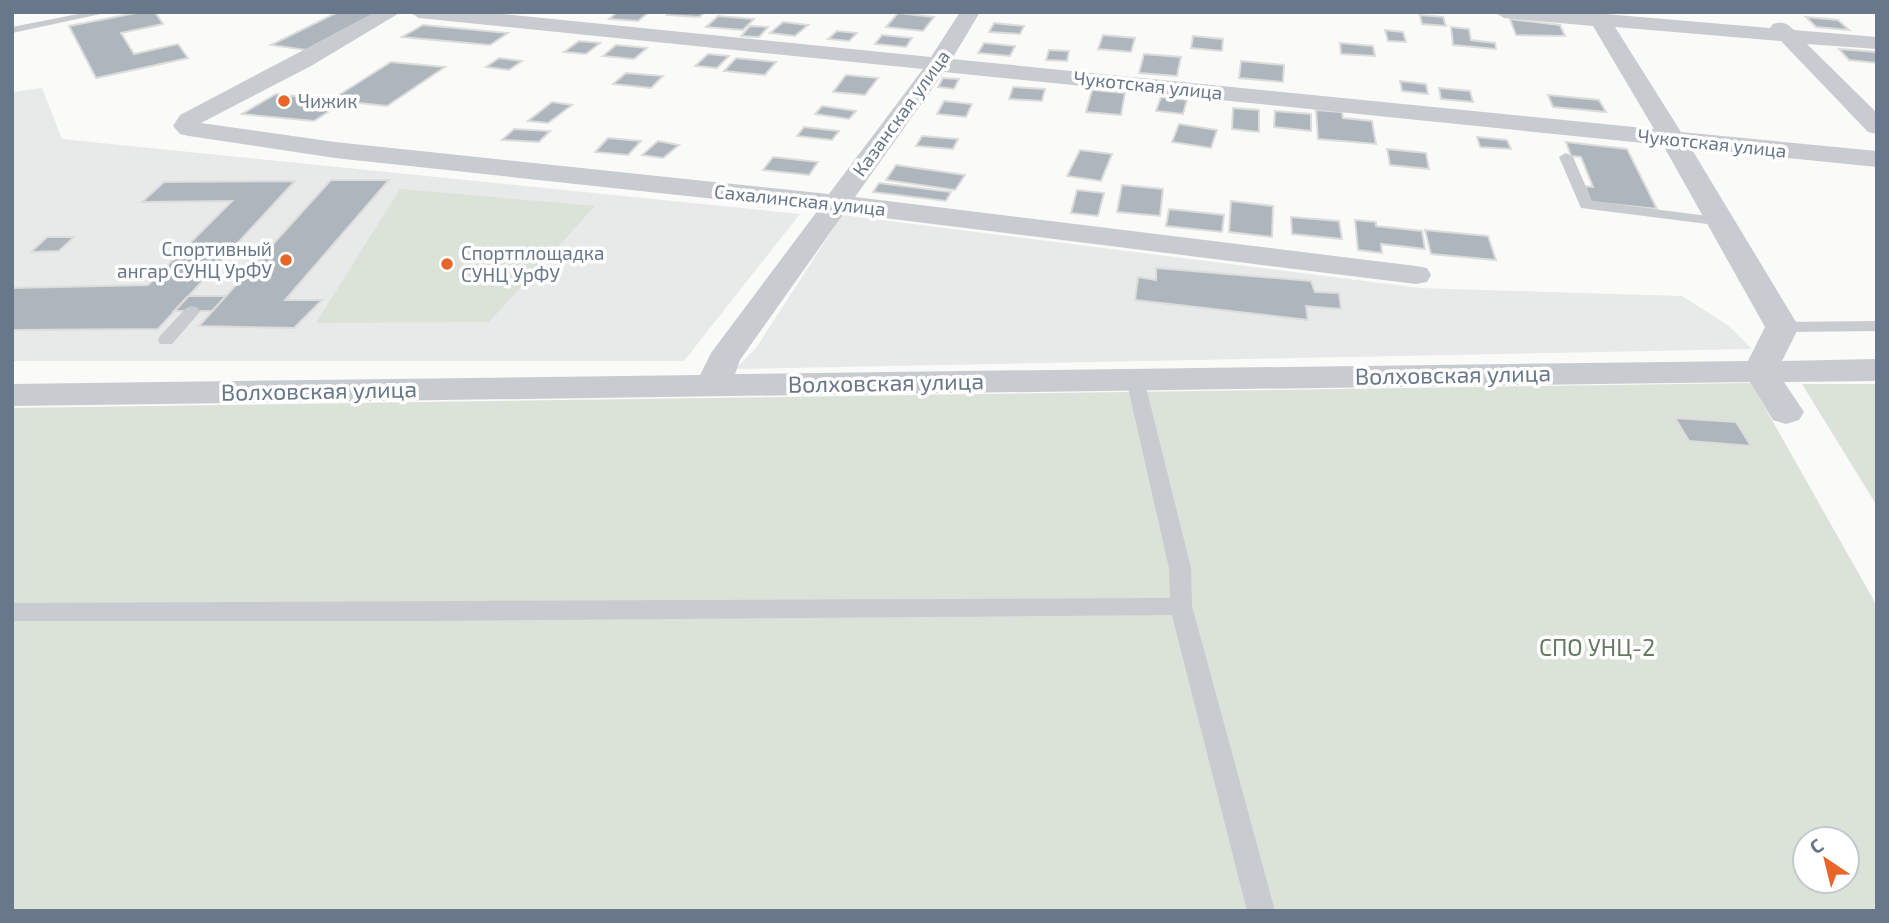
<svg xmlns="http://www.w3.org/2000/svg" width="1889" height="923" font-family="'Exo 2',sans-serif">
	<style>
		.built { fill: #e8e9e9 }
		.green { fill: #dbe2d8; fill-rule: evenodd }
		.building { fill: #aeb6bd; stroke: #dcdcda; stroke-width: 2 }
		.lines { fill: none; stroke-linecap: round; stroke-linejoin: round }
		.lane { fill: #c8cbcf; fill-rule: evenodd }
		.street { fill: #c8cbcf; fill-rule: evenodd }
		.poi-dot { fill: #e96528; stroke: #fff; stroke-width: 2.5 }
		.labels { text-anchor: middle; stroke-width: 7; stroke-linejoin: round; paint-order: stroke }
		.far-street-label { font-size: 19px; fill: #68788a; stroke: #fff }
		.far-poi-label { font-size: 19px; fill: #68788a; stroke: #fff; text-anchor: start }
		.street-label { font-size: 23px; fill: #68788a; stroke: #fff }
		.park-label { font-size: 23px; fill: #667a63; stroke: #fff }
	</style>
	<rect width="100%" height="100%" fill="#fafaf8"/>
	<path class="built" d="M42 88 62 139 800 214 684 361H12V92Z
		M842 215 1420 288 1682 296 1729 326 1752 349 735 369 756 348Z"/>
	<path class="green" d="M400 189 595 206 489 322 316 323Z
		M1751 383 1877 606V911H12V408ZM1805 839H1847V881H1805Z
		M1802 384H1877V506Z"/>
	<path class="building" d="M141 12H155L163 24 121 33 134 54 178 44 188 58 96 78 69 26Z
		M338 12H378L306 50 271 45Z
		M617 12H649L638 21 609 19Z
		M670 12H705L699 17 667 15Z
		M898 13 934 17 923 31 886 27Z
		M1420 15 1443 17 1446 26 1422 24Z
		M718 16 754 19 743 30 706 27Z
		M1806 17 1838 20 1849 30 1816 27Z
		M1510 19 1560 25 1565 36 1516 35Z
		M783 22 808 25 795 36 770 33Z
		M994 23 1024 26 1020 34 989 32Z
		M423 25 508 33 490 45 402 37Z
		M750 26 768 27 759 37 741 36Z
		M1451 27 1469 29 1471 40 1495 43 1496 49 1453 45Z
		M1385 30 1403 32 1406 42 1388 41Z
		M837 31 857 33 849 41 828 39Z
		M882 35 912 38 906 47 875 44Z
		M1103 35 1135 38 1131 52 1098 49Z
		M1193 36 1223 39 1222 51 1191 48Z
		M579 41 600 43 586 54 564 52Z
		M984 43 1015 46 1010 56 978 53Z
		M1340 43 1373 46 1375 56 1341 54Z
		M616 45 647 48 634 59 603 56Z
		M1839 49 1877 52V63L1849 60Z
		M1049 50 1069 51 1067 61 1046 60Z
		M708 54 729 56 717 68 695 66Z
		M1144 54 1181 57 1177 76 1139 73Z
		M499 58 522 61 509 70 486 67Z
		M736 58 776 62 765 75 724 71Z
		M1241 61 1284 65 1283 82 1239 78Z
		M391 62 445 67 387 106 331 100Z
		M626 73 663 76 651 88 613 84Z
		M846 75 878 78 865 95 833 92Z
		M943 78 959 79 954 89 938 87Z
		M1400 81 1426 84 1428 94 1402 91Z
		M1013 87 1045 89 1042 101 1009 99Z
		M1439 88 1470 91 1473 102 1441 99Z
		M1092 90 1125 93 1121 115 1086 112Z
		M276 94 331 100 345 101 314 121 242 114Z
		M1548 95 1599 100 1606 112 1553 107Z
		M1161 97 1187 100 1183 114 1156 111Z
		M944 101 972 104 966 117 937 114Z
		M552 102 572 105 548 123 528 121Z
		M822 106 856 111 849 119 815 114Z
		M1233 108 1259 110V132L1232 129Z
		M1316 110 1342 112 1343 118 1372 121 1376 144 1318 139Z
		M1275 111 1311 114V131L1274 127Z
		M1179 124 1217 130 1211 148 1172 142Z
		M804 127 839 131 832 140 797 136Z
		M514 129 550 131 539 142 502 140Z
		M922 136 958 139 953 149 916 146Z
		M1477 137 1507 140 1511 149 1480 147Z
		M608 138 641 141 628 155 595 152Z
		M658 141 679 145 663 158 642 155Z
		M1566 142 1627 149 1657 209 1591 202 1585 186 1593 187 1581 157 1571 156Z
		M1387 149 1426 153 1429 169 1390 165Z
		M1080 150 1112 154 1101 181 1067 176Z
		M773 157 818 162 809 175 763 170Z
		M896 165 965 175 955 190 886 180Z
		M331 180H389L285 300H322L294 328 199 326Z
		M295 181 158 329 12 330V288L148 285 232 201 142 202 164 182Z
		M879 183 951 192 946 201 873 192Z
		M1122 185 1163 189 1160 216 1117 212Z
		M1077 190 1104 193 1098 216 1071 213Z
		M1231 201 1273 206 1272 237 1229 232Z
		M1169 209 1224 215 1222 232 1166 226Z
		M1291 217 1339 221 1342 239 1292 234Z
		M1355 220 1376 222V226L1422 231 1425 249 1381 244 1382 253 1358 250Z
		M1425 230 1488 236 1496 260 1431 254Z
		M47 237H74L59 251 31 252Z
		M1156 268 1311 281 1315 292 1339 293 1341 309 1306 306 1308 320 1135 300 1138 277 1156 280Z
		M188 296H226L212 311H174Z
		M1675 418 1736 422 1751 446 1689 441Z"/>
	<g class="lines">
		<path class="lane" d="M88 12H110L12 33V27Z
			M1566 153 1573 157 1592 201 1723 218 1730 222 1723 226 1581 208 1559 157Z
			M192 306 198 308 200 311 198 314 172 344H160L158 340 160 336 186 308Z
			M1877 321V331L1782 332 1774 327 1782 322Z
			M1135 374 1144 379 1191 568 1192 606 1275 911H1247L1172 615 427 621H12V603L1170 598 1169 568 1126 379Z"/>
		<path class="street" d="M376 12H401L311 66 201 123 335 142 829 194 923 69 419 18 409 12H482L931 57 960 12H980L952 59 1654 129 1593 26 1504 18 1494 12H1581L1770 28 1773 24C1782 21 1787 23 1794 30L1877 37V49L1807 44 1877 113V134L1868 132 1781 41 1615 27 1681 132 1877 151V167L1691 148 1799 327 1782 361 1877 359V381L1784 382 1804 412 1799 420 1786 424 1773 420 1750 382 12 406V384L700 375 711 353 818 210 335 158 189 136 180 134 173 126 180 115ZM944 72 1663 145 1765 327 1748 361 735 374 740 360 844 213 1416 284 1427 282 1431 275 1427 268 1416 266 855 197Z"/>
	</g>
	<g class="poi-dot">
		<circle cx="284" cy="101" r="7"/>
		<circle cx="286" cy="260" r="7"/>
		<circle cx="447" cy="264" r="7"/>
	</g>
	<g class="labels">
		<g class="far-street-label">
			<text transform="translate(1148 85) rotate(6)" y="7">Чукотская улица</text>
			<text transform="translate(901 113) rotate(-54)" y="7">Казанская улица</text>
			<text transform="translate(1712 143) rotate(6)" y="7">Чукотская улица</text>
			<text transform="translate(800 200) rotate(6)" y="7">Сахалинская улица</text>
		</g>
		<g class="far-poi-label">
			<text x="298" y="108">Чижик</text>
			<text x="272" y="256" text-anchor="end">Спортивный<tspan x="272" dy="22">ангар СУНЦ УрФУ</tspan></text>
			<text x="461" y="260">Спортплощадка<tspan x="461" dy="22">СУНЦ УрФУ</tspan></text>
		</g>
		<g class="street-label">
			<text transform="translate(1453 375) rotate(-1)" y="8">Волховская улица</text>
			<text transform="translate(886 383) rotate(-1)" y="8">Волховская улица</text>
			<text transform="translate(319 391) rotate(-1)" y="8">Волховская улица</text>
		</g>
		<g class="park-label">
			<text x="1597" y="656">СПО УНЦ-2</text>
		</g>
	</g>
	<rect width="1889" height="923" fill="none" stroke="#68788a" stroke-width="28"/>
	<g transform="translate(1826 860) rotate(325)"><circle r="33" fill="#ffffff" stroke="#c3c9d0" stroke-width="2"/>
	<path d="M0-5L12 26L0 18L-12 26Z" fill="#e96528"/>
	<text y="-10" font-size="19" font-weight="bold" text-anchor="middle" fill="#68788a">С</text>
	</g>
</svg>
